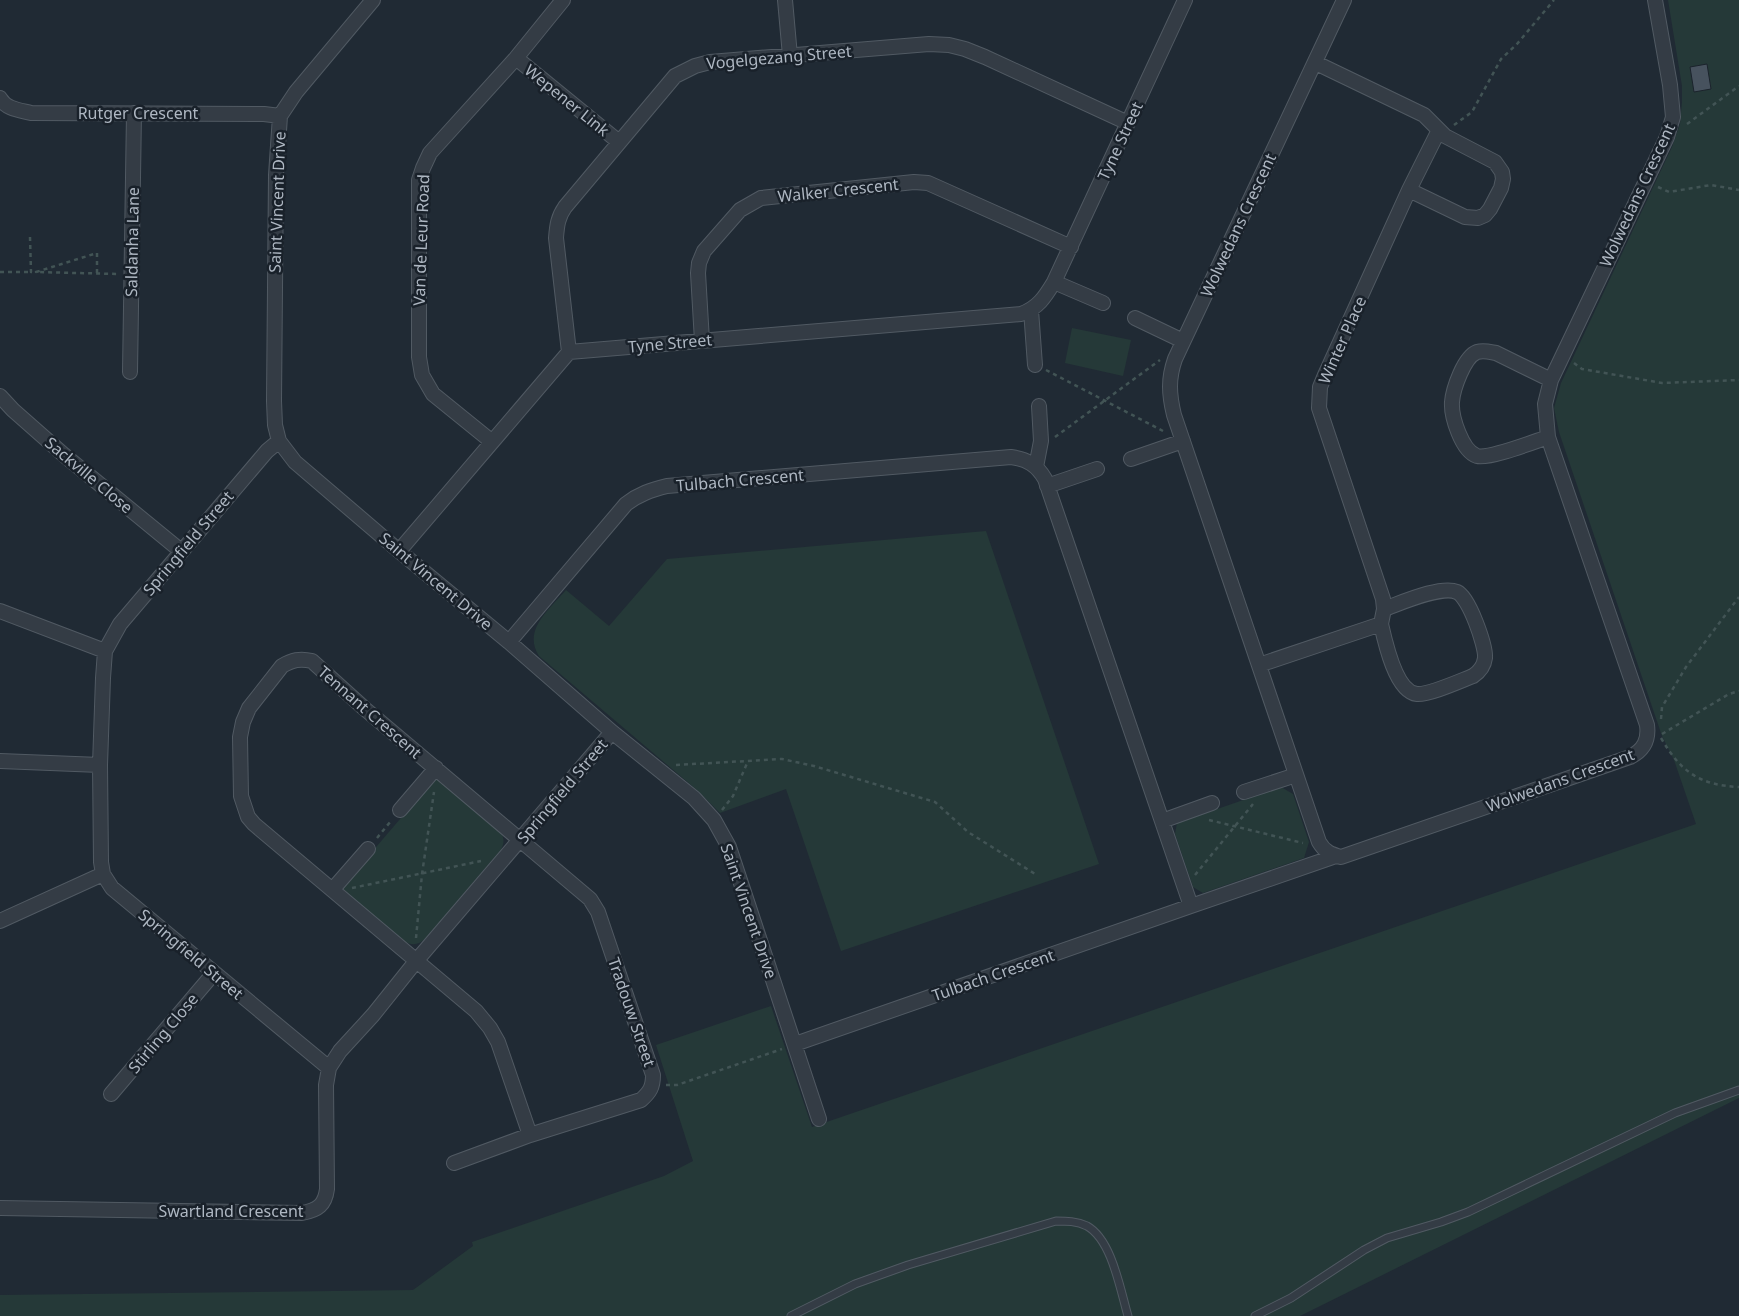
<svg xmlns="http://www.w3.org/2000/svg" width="1739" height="1316" font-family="'Noto Sans',sans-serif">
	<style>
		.green { fill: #253938 }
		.building { fill: #47525e; stroke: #1b232c }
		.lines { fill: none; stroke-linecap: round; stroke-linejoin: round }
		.service-casing { stroke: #515a63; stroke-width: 9 }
		.minor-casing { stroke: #515a63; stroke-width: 16 }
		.path { stroke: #425455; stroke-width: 2.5; stroke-dasharray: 4 4; stroke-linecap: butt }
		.service { stroke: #343c45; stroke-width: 7 }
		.minor { stroke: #343c45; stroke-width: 14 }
		.labels { text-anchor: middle; stroke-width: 5; stroke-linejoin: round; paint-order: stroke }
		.street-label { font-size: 16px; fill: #aeb7c2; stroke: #19212a }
	</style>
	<rect width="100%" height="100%" fill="#202a34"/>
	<path class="green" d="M1668 0H1739V1098L1300 1316H0V1295L413 1290 473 1246 472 1242 664 1176 693 1161 656 1045 771 1006 812 1127 1696 824 1674 760 1662 736 1559 432 1554 408 1561 383 1672 147 1680 124 1682 102V86Z
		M1072 328 1131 340 1123 376 1065 363Z
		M986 531 1099 864 841 951 786 789 720 813 698 791 539 656C522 630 550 609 566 590L609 626 667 559Z
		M436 777 500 832C505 838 504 843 501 850L425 939C418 945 412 946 404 941L341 888Z
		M1281 787 1293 794 1309 842 1304 858 1203 893 1193 887 1175 834 1177 823Z"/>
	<path class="building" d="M1707 64 1711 89 1694 92 1690 67Z"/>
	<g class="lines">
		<g class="service-casing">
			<path id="service" d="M791 1316 855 1284 908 1265 1056 1221C1066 1221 1077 1221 1087 1226 1112 1240 1120 1289 1128 1316
				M1255 1316 1291 1298 1364 1250 1387 1238 1441 1222 1468 1212 1675 1113 1739 1090"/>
		</g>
		<g class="minor-casing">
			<path id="minor" d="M373 0 296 92 280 116 276 175 274 401 275 425 279 441 295 462 399 551 509 642 612 732 694 798 714 820 729 847 819 1119
				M785 0 790 56
				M1344 0 1175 359C1168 379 1169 394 1174 415L1319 842C1325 852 1330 854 1341 857L1630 757C1644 750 1649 740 1647 725L1548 437 1545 404 1551 380 1667 137 1673 117 1670 85 1655 0
				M516 58 619 142
				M1316 63 1424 115 1445 136 1495 162 1502 172 1503 179 1501 188 1490 209 1485 215 1478 218 1465 217 1409 190
				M0 98C6 109 19 110 31 113L264 114 280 116
				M1054 282 1103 303
				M1031 310 1035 365
				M1135 318 1183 341
				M702 341 698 273 699 263 704 251 740 210 761 198 914 182 928 183 1071 247
				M569 352 556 238C557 225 558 217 565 207L675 76 695 66 710 62 929 44 949 45 965 49 985 57 1128 123
				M130 372 134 113
				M0 396 13 410 64 455 181 551
				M1548 437C1533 442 1490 459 1477 456 1462 451 1451 417 1452 402 1453 389 1464 357 1477 352 1484 350 1490 352 1496 353L1551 380
				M279 441 267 451 120 624 105 651 103 678 100 765 101 862 103 874 112 888 329 1068
				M491 441 433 394 422 375 419 357V180L423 168 430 153 516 58 563 0
				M1131 459 1183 441
				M1036 467 1041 441 1039 406
				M1047 486 1097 469
				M399 551 569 352 1021 314C1038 308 1045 297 1054 282L1185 0
				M0 611 105 651
				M1381 624C1385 642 1396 692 1417 694 1429 695 1460 681 1473 676 1479 672 1484 666 1485 658 1486 646 1469 597 1457 592 1441 585 1401 603 1384 609
				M509 642 626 504C639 494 651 490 667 486L1011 457C1027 459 1037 465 1045 479L1191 906 795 1044
				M1259 665 1381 624 1384 609 1383 599 1319 408 1320 387 1325 375 1409 190 1439 130
				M0 761 100 765
				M1244 792 1296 775
				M400 810 436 768
				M1162 821 1212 803
				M333 889 368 849
				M1191 906 1336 856
				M0 921 103 874
				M111 1094 214 973
				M454 1163 530 1135 641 1100C650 1092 653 1087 653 1075L598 912 590 899 365 709 312 661C300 658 292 660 282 666L249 708 243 722 240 737 241 796 248 817 254 824 476 1011 490 1028 498 1042 530 1135
				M0 1208 302 1213C318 1210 325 1205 327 1189L326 1085 329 1068 340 1051 373 1015 417 960 612 732"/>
		</g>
		<path class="path" d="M1687 124 1739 86
			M1454 125 1472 112 1501 59 1517 44 1554 0
			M1658 187 1669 192 1711 185 1739 190
			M30 237 31 272H36
			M0 272H31
			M97 273V253L36 272 118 274
			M1574 363 1582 369 1662 383 1739 380
			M1046 370 1163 431
			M1055 437 1160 360
			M1661 719 1662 707 1686 667 1739 597
			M1662 734 1729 694 1739 691
			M1661 738C1681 772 1699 785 1739 787
			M676 765 782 759 814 766 935 802 968 832 1035 874
			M722 810 733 796 748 761
			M1209 820 1303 843
			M377 838 391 821
			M1195 875 1253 804
			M352 888 481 861
			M416 938 422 874 434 792
			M666 1085H677L782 1049"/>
		<use href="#service" class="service"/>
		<use href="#minor" class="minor"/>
	</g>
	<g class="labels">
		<g class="street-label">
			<text transform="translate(779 57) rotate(-5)" y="6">Vogelgezang Street</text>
			<text transform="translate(567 100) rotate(39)" y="6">Wepener Link</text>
			<text x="138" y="119">Rutger Crescent</text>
			<text transform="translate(1120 141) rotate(-65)" y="6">Tyne Street</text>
			<text transform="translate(838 190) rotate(-6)" y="6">Walker Crescent</text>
			<text transform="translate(1637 195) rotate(-65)" y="6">Wolwedans Crescent</text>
			<text transform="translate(277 202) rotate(-88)" y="6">Saint Vincent Drive</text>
			<text transform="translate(1238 225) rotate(-65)" y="6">Wolwedans Crescent</text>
			<text transform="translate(421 240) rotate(-88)" y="6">Van de Leur Road</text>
			<text transform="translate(132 242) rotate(-89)" y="6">Saldanha Lane</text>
			<text transform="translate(1342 340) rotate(-66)" y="6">Winter Place</text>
			<text transform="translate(670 343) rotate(-5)" y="6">Tyne Street</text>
			<text transform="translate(89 475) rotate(40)" y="6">Sackville Close</text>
			<text transform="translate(740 480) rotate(-5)" y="6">Tulbach Crescent</text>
			<text transform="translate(188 543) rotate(-50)" y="6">Springfield Street</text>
			<text transform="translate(436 581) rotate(40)" y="6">Saint Vincent Drive</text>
			<text transform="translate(370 712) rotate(41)" y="6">Tennant Crescent</text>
			<text transform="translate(1560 780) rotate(-20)" y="6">Wolwedans Crescent</text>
			<text transform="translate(562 791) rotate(-50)" y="6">Springfield Street</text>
			<text transform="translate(749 911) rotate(71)" y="6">Saint Vincent Drive</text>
			<text transform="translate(191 954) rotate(40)" y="6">Springfield Street</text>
			<text transform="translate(993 975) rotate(-19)" y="6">Tulbach Crescent</text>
			<text transform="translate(632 1012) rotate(71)" y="6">Tradouw Street</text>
			<text transform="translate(163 1033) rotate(-50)" y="6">Stirling Close</text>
			<text x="231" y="1217">Swartland Crescent</text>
		</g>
	</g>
</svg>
